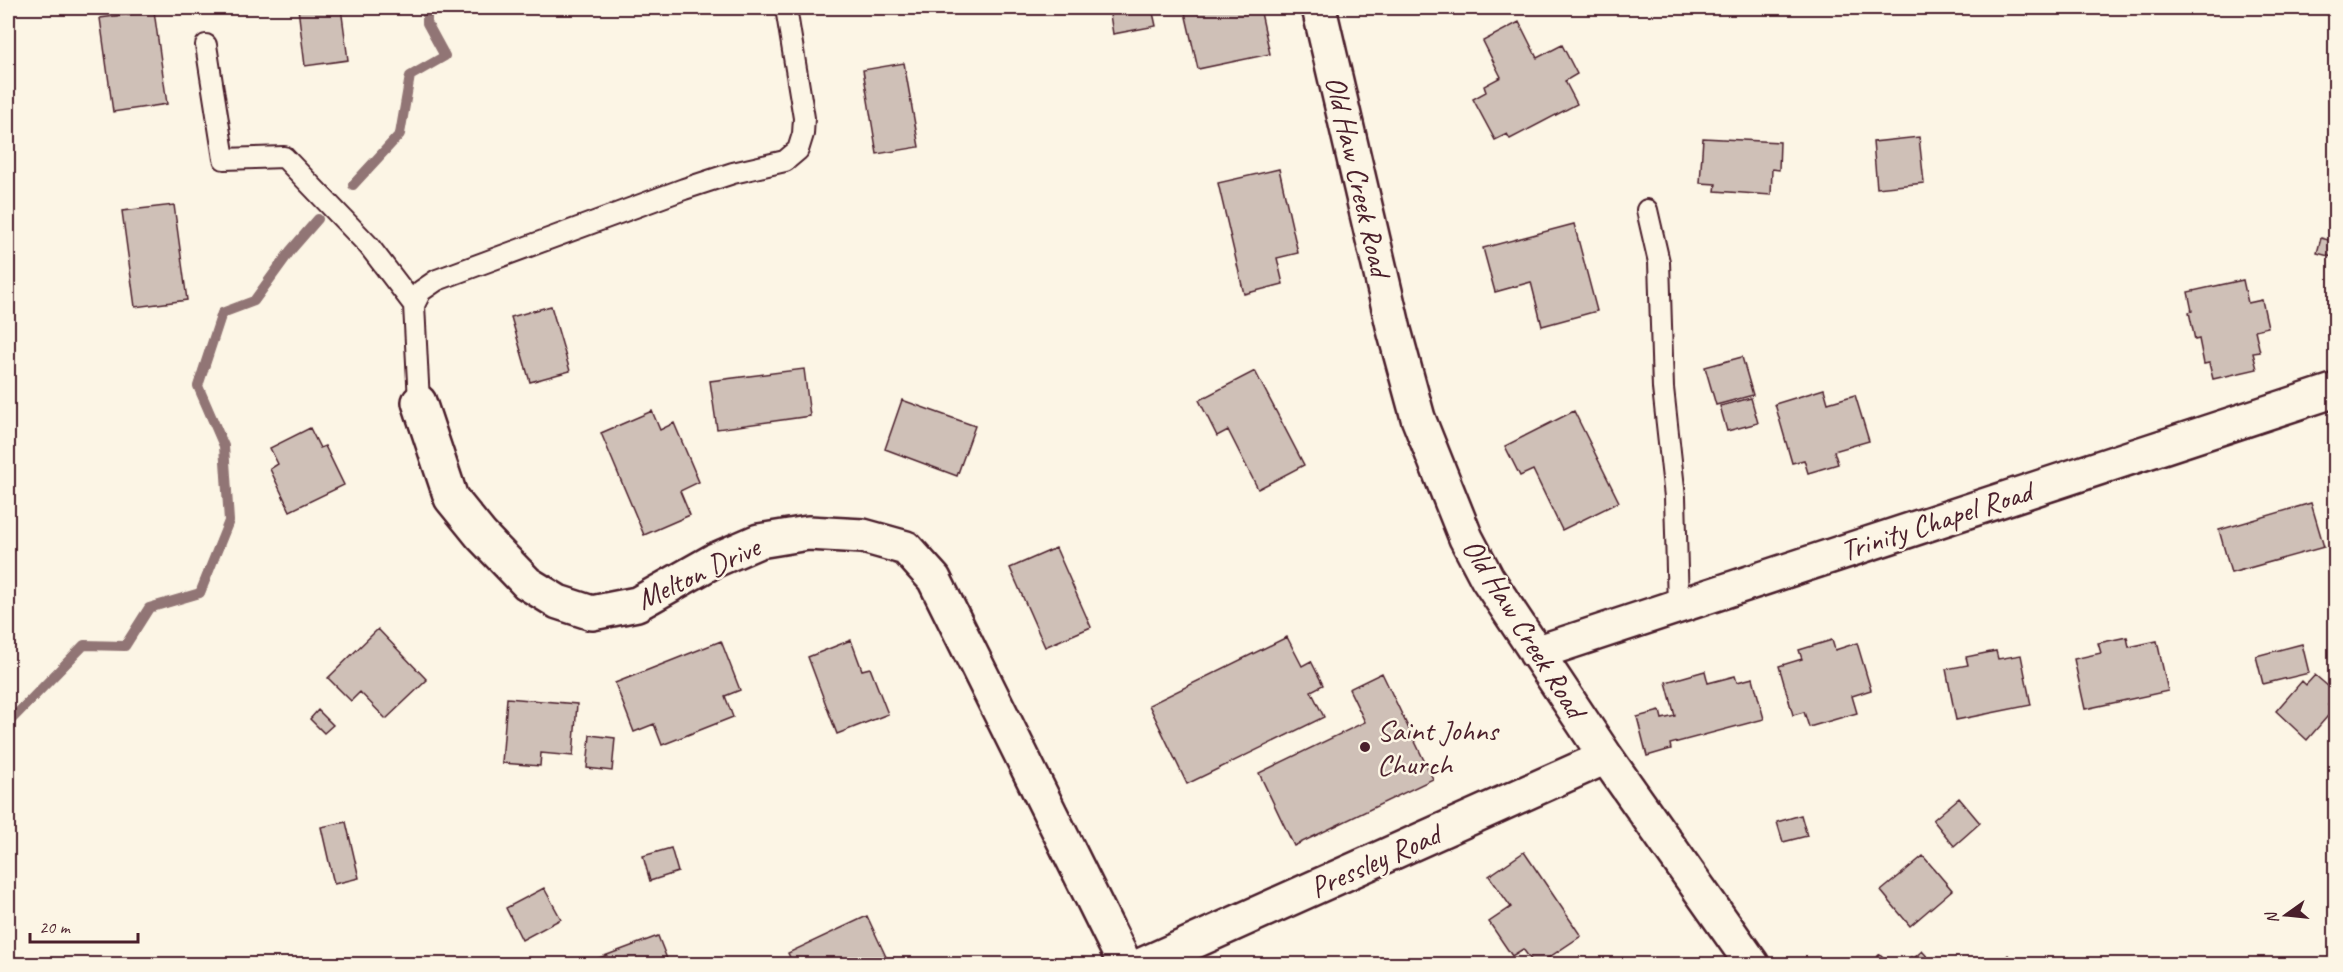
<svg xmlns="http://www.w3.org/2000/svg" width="2343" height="972" font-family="Caveat,sans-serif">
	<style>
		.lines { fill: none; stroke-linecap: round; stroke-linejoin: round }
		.stream { stroke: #917474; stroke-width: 10 }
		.building { fill: #cfc0b7; stroke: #4a1f2b; stroke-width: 1.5 }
		.lane-casing { stroke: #4a1f2b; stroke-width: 24 }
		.street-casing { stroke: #4a1f2b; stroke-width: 38 }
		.lane { stroke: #fcf5e5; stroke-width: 20 }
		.street { stroke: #fcf5e5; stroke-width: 33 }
		.poi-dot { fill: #4a1f2b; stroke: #fcf5e5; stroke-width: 2 }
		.labels { text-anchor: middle; stroke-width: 5; stroke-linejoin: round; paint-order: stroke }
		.street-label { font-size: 30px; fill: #4a1f2b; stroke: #fcf5e5 }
		.poi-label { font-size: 30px; fill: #4a1f2b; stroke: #fcf5e5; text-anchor: start }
	</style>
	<rect width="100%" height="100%" fill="#fcf5e5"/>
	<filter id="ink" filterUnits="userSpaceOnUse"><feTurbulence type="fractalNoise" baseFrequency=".0167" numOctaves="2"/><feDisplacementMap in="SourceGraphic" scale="12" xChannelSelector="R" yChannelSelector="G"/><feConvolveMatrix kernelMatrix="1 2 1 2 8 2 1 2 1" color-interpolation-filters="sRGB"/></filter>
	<g filter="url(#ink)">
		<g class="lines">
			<path class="stream" d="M353 185 400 134 410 76 445 56 427 23V8
				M8 723 84 645 125 646 149 608 200 593 229 521 224 446 198 386 222 313 254 301 291 250 318 219"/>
		</g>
		<path class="building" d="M298 8H341L348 60 305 66Z
			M1109 8H1152L1156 26 1113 34Z
			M1184 8H1260L1270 54 1198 69Z
			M154 11 167 104 113 112 100 18Z
			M1519 22 1537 58 1562 45 1577 74 1565 81 1577 104 1510 139 1507 134 1495 140 1473 99 1486 92 1484 86 1501 77 1483 41Z
			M904 63 919 147 877 154 863 70Z
			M1919 137 1924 183 1877 188 1873 142Z
			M1703 138 1780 142 1779 170 1772 169 1771 195 1715 191 1716 184 1700 183Z
			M1279 169 1298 253 1277 258 1283 284 1244 294 1218 183Z
			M174 205 187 300 135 307 122 211Z
			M1574 224 1597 311 1542 326 1531 282 1495 292 1483 248Z
			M2321 238 2336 242V258L2317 253Z
			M2243 280 2248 303 2262 300 2268 327 2255 330 2260 352 2253 353 2257 369 2213 379 2209 363 2204 364 2199 339 2195 340 2189 312 2192 311 2188 292Z
			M551 306 570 371 530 382 511 317Z
			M1742 357 1753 395 1716 405 1705 367Z
			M804 369 810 416 717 429 710 381Z
			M1255 371 1304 465 1258 489 1228 430 1217 436 1199 400Z
			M1824 389 1828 403 1855 395 1869 441 1834 451 1838 464 1808 473 1804 460 1792 463 1775 404Z
			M1751 398 1758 423 1727 431 1720 406Z
			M902 400 975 426 957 476 885 449Z
			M652 411 660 430 674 423 699 482 680 491 690 515 644 535 601 433Z
			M1574 411 1619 502 1562 530 1533 470 1520 476 1505 446Z
			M310 428 320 448 325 446 344 485 290 511 270 469 278 464 270 448Z
			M2311 503 2324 547 2231 573 2219 530Z
			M1056 548 1091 627 1045 647 1010 568Z
			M378 629 427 680 386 719 360 692 351 701 328 678Z
			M1287 637 1302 666 1311 661 1323 685 1311 691 1324 717 1187 784 1149 705Z
			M2127 637 2129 647 2157 641 2168 691 2085 709 2074 659 2101 653 2098 643Z
			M851 640 862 670 870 668 888 714 837 734 808 657Z
			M1832 640 1835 650 1857 643 1871 690 1852 696 1857 713 1809 727 1804 712 1793 715 1779 666 1802 659 1799 650Z
			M721 641 740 690 725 696 733 717 662 745 654 724 634 732 615 683Z
			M2302 644 2309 673 2263 684 2256 656Z
			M1996 651 1998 659 2021 655 2031 705 1956 720 1946 669 1968 665 1966 657Z
			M1705 671 1708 683 1735 676 1737 682 1753 678 1764 719 1670 744 1671 749 1647 756 1637 717 1660 711 1662 719 1675 716 1666 682Z
			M1382 673 1433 779 1294 846 1259 773 1365 722 1349 689Z
			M2315 675 2336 693V696L2328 705 2334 709 2307 740 2276 711 2302 681 2306 685Z
			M507 698 577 704 573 756 541 753 540 766 502 763Z
			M318 710 333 725 324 733 310 719Z
			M590 735 615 738 612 771 587 768Z
			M1959 798 1980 823 1954 846 1933 820Z
			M1801 815 1807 836 1783 842 1777 822Z
			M346 822 359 878 334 884 321 827Z
			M671 848 678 872 650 881 643 856Z
			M1524 852 1581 936 1539 964H1534L1523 949 1512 956 1489 922 1511 907 1489 876Z
			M1923 856 1952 890 1910 926 1881 891Z
			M544 888 561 919 522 940 506 908Z
			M867 916 888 961 881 964H793L788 953Z
			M658 936 669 964H583Z
			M1922 951 1934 964H1902L1911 957 1913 959Z
			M1880 954 1890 964H1869Z
			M2008 955 2016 964H1998Z"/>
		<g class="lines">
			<g class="lane-casing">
				<path id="lane" d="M206 45 224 159 284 157 369 246 414 305
					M1647 210 1659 262 1663 388 1675 497 1678 606
					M419 402 414 305 421 291 437 280 684 189 733 173 785 161 798 150 803 134 804 118 786 8"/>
			</g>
			<g class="street-casing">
				<path id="street" d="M1319 8 1394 330 1418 418 1466 538 1487 578 1606 757 1752 964
					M419 402 451 498 481 535 527 583 558 602 592 613 637 604 715 560 759 541 808 533 863 536 906 548 934 579 1125 964
					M1536 653 2336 390
					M1144 964 1606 757"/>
			</g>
			<use href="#lane" class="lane"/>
			<use href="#street" class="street"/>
		</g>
	</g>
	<circle class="poi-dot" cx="1365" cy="747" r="6"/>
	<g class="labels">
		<g class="street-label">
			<text transform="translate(1358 176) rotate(77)" y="10">Old Haw Creek Road</text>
			<text transform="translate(1936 521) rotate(-18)" y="10">Trinity Chapel Road</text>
			<text transform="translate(698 573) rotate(-25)" y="10">Melton Drive</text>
			<text transform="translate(1524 628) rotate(58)" y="10">Old Haw Creek Road</text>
			<text transform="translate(1375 861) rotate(-24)" y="10">Pressley Road</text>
		</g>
		<g class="poi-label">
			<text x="1377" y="740">Saint Johns<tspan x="1377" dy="34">Church</tspan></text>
		</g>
	</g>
	<rect width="2343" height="972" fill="none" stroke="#fcf5e5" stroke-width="30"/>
	<rect x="15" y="15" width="2313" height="942" fill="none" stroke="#4a1f2b" stroke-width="2" filter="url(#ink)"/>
	<g transform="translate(2286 915) rotate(255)" stroke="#fcf5e5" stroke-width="4.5" paint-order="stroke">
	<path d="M0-4.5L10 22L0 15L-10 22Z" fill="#4a1f2b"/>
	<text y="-9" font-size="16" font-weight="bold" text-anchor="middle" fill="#4a1f2b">N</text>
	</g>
	<path d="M30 933v9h108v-9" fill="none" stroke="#4a1f2b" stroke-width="3"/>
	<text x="39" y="933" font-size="18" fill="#4a1f2b" stroke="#fcf5e5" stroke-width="4.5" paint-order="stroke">20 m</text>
</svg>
